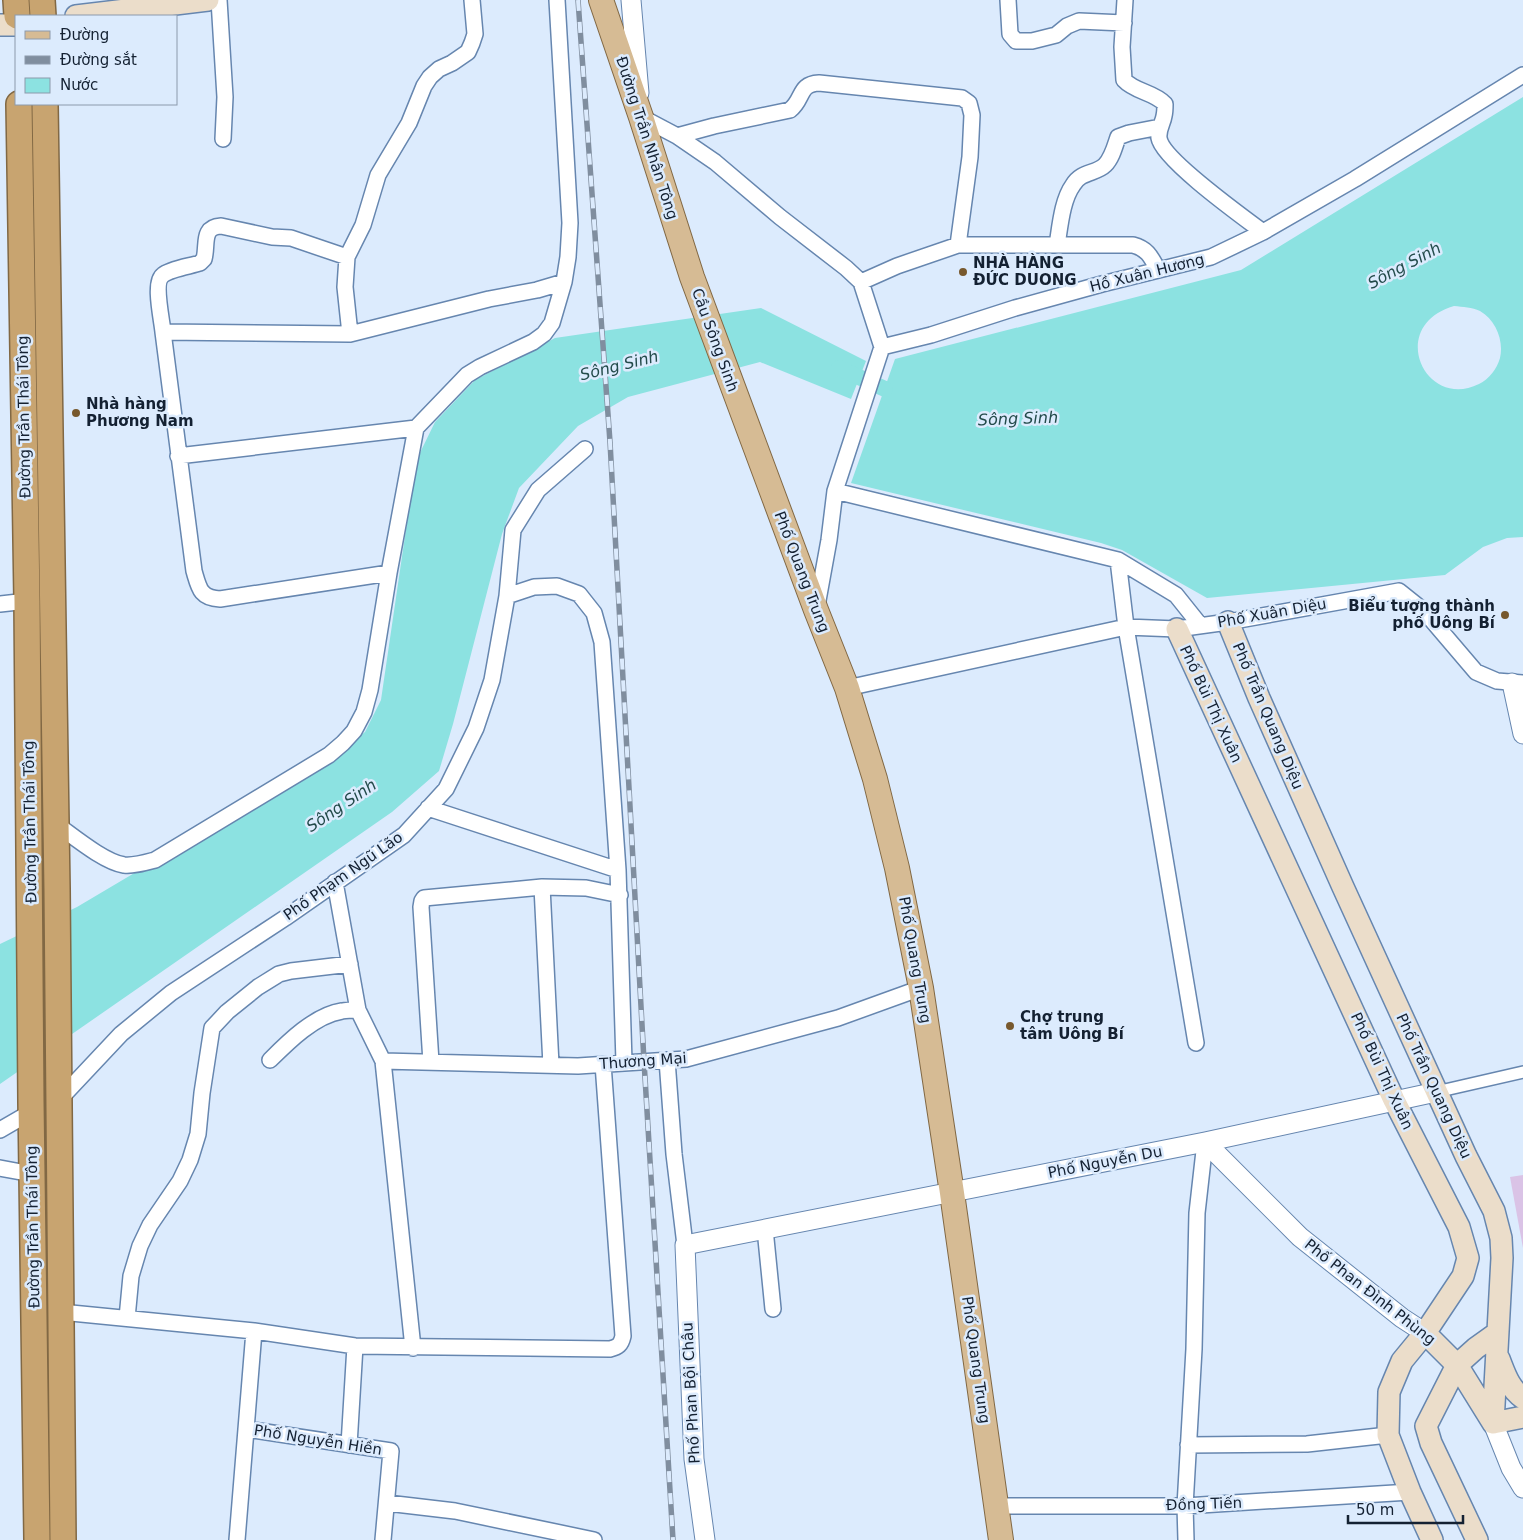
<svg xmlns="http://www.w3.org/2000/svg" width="1523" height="1540" font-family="'DejaVu Sans',sans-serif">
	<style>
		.green { fill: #dac3e6 }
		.water { fill: #8ce2e1; fill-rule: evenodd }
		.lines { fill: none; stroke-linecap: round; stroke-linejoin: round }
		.canal { stroke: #8ce2e1; stroke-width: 16 }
		.pedestrian-casing { stroke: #6686af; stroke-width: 14 }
		.minor-casing { stroke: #6686af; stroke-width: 18 }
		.tertiary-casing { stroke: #6686af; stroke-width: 21 }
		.secondary-casing { stroke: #6686af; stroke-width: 24 }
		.primary-casing { stroke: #816844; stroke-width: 26 }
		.trunk-casing { stroke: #816844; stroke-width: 28 }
		.pedestrian { stroke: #fff; stroke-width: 11 }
		.minor { stroke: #fff; stroke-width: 15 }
		.tertiary { stroke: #fff; stroke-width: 19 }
		.secondary { stroke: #ebddca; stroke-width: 21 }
		.primary { stroke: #d6bb94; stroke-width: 24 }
		.trunk { stroke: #c8a470; stroke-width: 25 }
		.rail-casing { stroke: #808e9f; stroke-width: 5.5 }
		.rail { stroke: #dcebfd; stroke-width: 4; stroke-dasharray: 11; stroke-linecap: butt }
		.poi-dot { fill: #77582d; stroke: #dcebfd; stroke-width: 2 }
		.labels { text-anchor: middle; stroke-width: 5; stroke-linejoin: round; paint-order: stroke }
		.street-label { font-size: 15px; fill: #142132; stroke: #dcebfd }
		.poi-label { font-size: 15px; font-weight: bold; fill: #142132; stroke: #dcebfd; text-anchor: start }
		.water-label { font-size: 16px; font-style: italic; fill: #234b4b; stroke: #dcebfd }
	</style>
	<rect width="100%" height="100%" fill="#dcebfd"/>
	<path class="green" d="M1523 1175V1248L1510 1177Z"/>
	<path class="water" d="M1523 97V537L1507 538 1483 547 1445 575 1207 598 1122 550 1101 543 851 483 895 359 1241 270ZM1454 306C1463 307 1472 307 1480 311 1496 320 1504 341 1500 358 1497 369 1489 379 1479 384 1425 411 1386 326 1454 306Z
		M761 308 866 361 851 399 760 362 628 397 578 426 519 488 502 534 453 724 439 771 392 812 0 1084V944L77 907 337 753 365 732 381 700 416 461 435 422 475 380 555 338Z"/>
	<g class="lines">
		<path class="canal" d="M839 368 885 389"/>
		<g class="pedestrian-casing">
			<path id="pedestrian" d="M1436 1092 1523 1072"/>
		</g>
		<g class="minor-casing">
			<path id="minor" d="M219 0 225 97 223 139
				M1008 0 1010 34 1016 41H1032L1056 35 1067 26 1079 21 1124 23
				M1125 0 1122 47 1124 80C1135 92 1154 92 1165 104 1165 108 1165 112 1164 116 1163 123 1158 129 1159 138 1162 159 1243 217 1263 232
				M641 117 677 136 715 162 780 217 846 268 861 282 882 347
				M677 136 714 126 790 110C804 99 798 84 819 83L962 98 969 103 972 115 970 157 958 245
				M1057 245C1060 227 1062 200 1073 185 1081 171 1096 174 1105 165 1112 158 1115 146 1118 137L1129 133 1160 127
				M861 282 897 266 958 245H1133C1148 249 1151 257 1158 270
				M163 332C162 320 153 282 163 275 170 269 191 266 200 263L204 259C208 245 201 227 221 226L272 237 291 238 347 257
				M350 334 345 287 347 257 363 225 378 175 409 123 424 86 430 77 439 69 452 63 468 52 472 43 475 34 472 0
				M882 347 931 335 1015 308 1102 284 1211 257 1263 232 1355 179 1523 75
				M178 456 416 428
				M835 491 1118 560 1176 595 1200 625
				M1118 560 1126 627 1177 629 1228 622 1399 591 1424 611 1476 672 1497 681 1523 683
				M389 573 220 599C200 598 199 588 194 571L163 332 350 334 489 299 537 290 564 282
				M507 596 534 587 557 586 579 594 594 613 602 642 618 870 624 1062
				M0 604 27 601
				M817 606 829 540 835 491 882 347
				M847 688 1126 627 1196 1043
				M428 808 618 870
				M56 824C73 836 104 862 124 865 134 866 144 863 155 860L329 755 343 743 354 731 364 712 370 690 389 573 416 428 467 375 480 367 533 342 544 334 552 323 564 282 568 257 570 223 557 0
				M335 882 358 1010 383 1061 413 1348
				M542 887 551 1065
				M270 1060C288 1042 315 1015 342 1011 347 1010 352 1010 358 1010
				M667 1060 674 1154 685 1245
				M383 1061 578 1066 686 1059 838 1018 921 988
				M431 1062 421 907 422 901 424 898 542 887 586 888 620 895
				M58 1101 121 1034 171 993 285 918 404 835 446 789 476 728 492 680 507 596 513 530 538 490 585 449
				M0 1130 31 1112
				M0 1168 32 1174
				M765 1229 773 1309
				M61 1312 254 1331 237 1540
				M127 1318 131 1276 140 1246 150 1225 180 1181 190 1160 198 1134 202 1093 212 1028 227 1012 258 987 279 974 291 971 350 964
				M254 1331 355 1346 610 1349C618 1347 621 1345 623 1336L603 1064
				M246 1429 391 1451 383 1540
				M349 1445 355 1346
				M1188 1445 1307 1444 1388 1435
				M387 1503 455 1511 594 1540
				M997 1506H1185L1410 1492
				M1186 1540 1185 1506 1194 1349 1197 1213 1205 1142"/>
		</g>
		<g class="tertiary-casing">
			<path id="tertiary" d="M631 0 639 93
				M1512 683 1523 734
				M1205 1142 1300 1237 1402 1318 1425 1333
				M1493 1423 1511 1468 1523 1488
				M705 1540 694 1459 685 1245 1205 1142 1436 1092"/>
		</g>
		<g class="secondary-casing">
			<path id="secondary" d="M76 16 208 0
				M0 25H16
				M1228 622 1259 698 1343 887 1466 1156 1494 1211 1501 1238 1502 1258 1493 1423
				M1177 629 1394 1100 1459 1227 1468 1258 1463 1276 1425 1333 1402 1361 1389 1392 1388 1435 1410 1492 1432 1540
				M1425 1333 1457 1365 1493 1423
				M1499 1359C1505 1374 1509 1388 1523 1398
				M1493 1423 1523 1417
				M1477 1540 1431 1443 1426 1426 1457 1365 1476 1348 1497 1333"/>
		</g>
		<g class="primary-casing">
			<path id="primary" d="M601 0 641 117 692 277 816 610 847 688 875 779 897 868 921 988 952 1193 1001 1540"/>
		</g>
		<g class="trunk-casing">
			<path id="trunk" d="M16 0 17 16
				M42 0 43 16
				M19 104 27 601 31 1102 37 1540
				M45 104 57 889 63 1540"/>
		</g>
		<use href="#pedestrian" class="pedestrian"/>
		<use href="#minor" class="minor"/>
		<use href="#tertiary" class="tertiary"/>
		<use href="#secondary" class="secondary"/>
		<use href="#primary" class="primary"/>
		<use href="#trunk" class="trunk"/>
		<g class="rail-casing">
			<path id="rail" d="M578 0 610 442 644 1061 673 1540"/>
		</g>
		<use href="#rail" class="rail"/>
	</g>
	<g class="poi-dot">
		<circle cx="963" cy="272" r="5"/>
		<circle cx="76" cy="413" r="5"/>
		<circle cx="1505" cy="615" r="5"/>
		<circle cx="1010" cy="1026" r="5"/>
	</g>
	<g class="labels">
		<g class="street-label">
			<text transform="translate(647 138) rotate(72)" y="5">Đường Trần Nhân Tông</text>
			<text transform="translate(1147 273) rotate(-14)" y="5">Hồ Xuân Hương</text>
			<text transform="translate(715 340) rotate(70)" y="5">Cầu Sông Sinh</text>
			<text transform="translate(24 417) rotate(-91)" y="5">Đường Trần Thái Tông</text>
			<text transform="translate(802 572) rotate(69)" y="5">Phố Quang Trung</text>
			<text transform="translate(1272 613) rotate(-10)" y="5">Phố Xuân Diệu</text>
			<text transform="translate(1211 704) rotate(65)" y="5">Phố Bùi Thị Xuân</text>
			<text transform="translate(1268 716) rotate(67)" y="5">Phố Trần Quang Diệu</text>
			<text transform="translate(30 822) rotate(-91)" y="5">Đường Trần Thái Tông</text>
			<text transform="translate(343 876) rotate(-35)" y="5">Phố Phạm Ngũ Lão</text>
			<text transform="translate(915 960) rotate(80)" y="5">Phố Quang Trung</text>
			<text transform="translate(643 1061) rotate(-4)" y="5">Thương Mại</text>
			<text transform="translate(1382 1071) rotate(65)" y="5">Phố Bùi Thị Xuân</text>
			<text transform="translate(1434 1086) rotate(65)" y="5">Phố Trần Quang Diệu</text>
			<text transform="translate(1105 1162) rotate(-11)" y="5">Phố Nguyễn Du</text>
			<text transform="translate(33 1227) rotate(-91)" y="5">Đường Trần Thái Tông</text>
			<text transform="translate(1370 1292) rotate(38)" y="5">Phố Phan Đình Phùng</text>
			<text transform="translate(976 1360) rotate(82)" y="5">Phố Quang Trung</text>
			<text transform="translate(691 1393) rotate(-93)" y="5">Phố Phan Bội Châu</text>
			<text transform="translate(318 1440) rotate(9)" y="5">Phố Nguyễn Hiền</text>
			<text transform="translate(1204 1504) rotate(-2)" y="5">Đồng Tiến</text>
		</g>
		<g class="poi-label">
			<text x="973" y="268">NHÀ HÀNG<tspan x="973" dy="17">ĐỨC DUONG</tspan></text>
			<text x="86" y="409">Nhà hàng<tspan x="86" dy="17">Phương Nam</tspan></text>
			<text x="1495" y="611" text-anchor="end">Biểu tượng thành<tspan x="1495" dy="17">phố Uông Bí</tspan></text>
			<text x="1020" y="1022">Chợ trung<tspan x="1020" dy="17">tâm Uông Bí</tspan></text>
		</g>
		<g class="water-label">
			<text transform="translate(1404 265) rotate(-28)" y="6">Sông Sinh</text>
			<text transform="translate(619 365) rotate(-14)" y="6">Sông Sinh</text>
			<text transform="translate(1018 418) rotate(-2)" y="6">Sông Sinh</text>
			<text transform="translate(341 805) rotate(-34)" y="6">Sông Sinh</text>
		</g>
	</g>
	<rect x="15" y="15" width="162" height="90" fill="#dcebfd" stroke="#8c9aac"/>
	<rect x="25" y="31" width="25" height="8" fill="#d6bb94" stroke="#8c9aac"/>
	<text x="60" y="40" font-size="15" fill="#142132">Đường</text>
	<rect x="25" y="56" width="25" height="8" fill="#808e9f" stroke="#8c9aac"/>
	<text x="60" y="65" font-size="15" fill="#142132">Đường sắt</text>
	<rect x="25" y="78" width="25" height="15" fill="#8ce2e1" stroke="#8c9aac"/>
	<text x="60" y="90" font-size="15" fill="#142132">Nước</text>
	<path d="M1348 1515v8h115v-8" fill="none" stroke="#142132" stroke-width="2.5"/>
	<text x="1356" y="1515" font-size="15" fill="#142132" stroke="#dcebfd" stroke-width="4" paint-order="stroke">50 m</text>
</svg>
